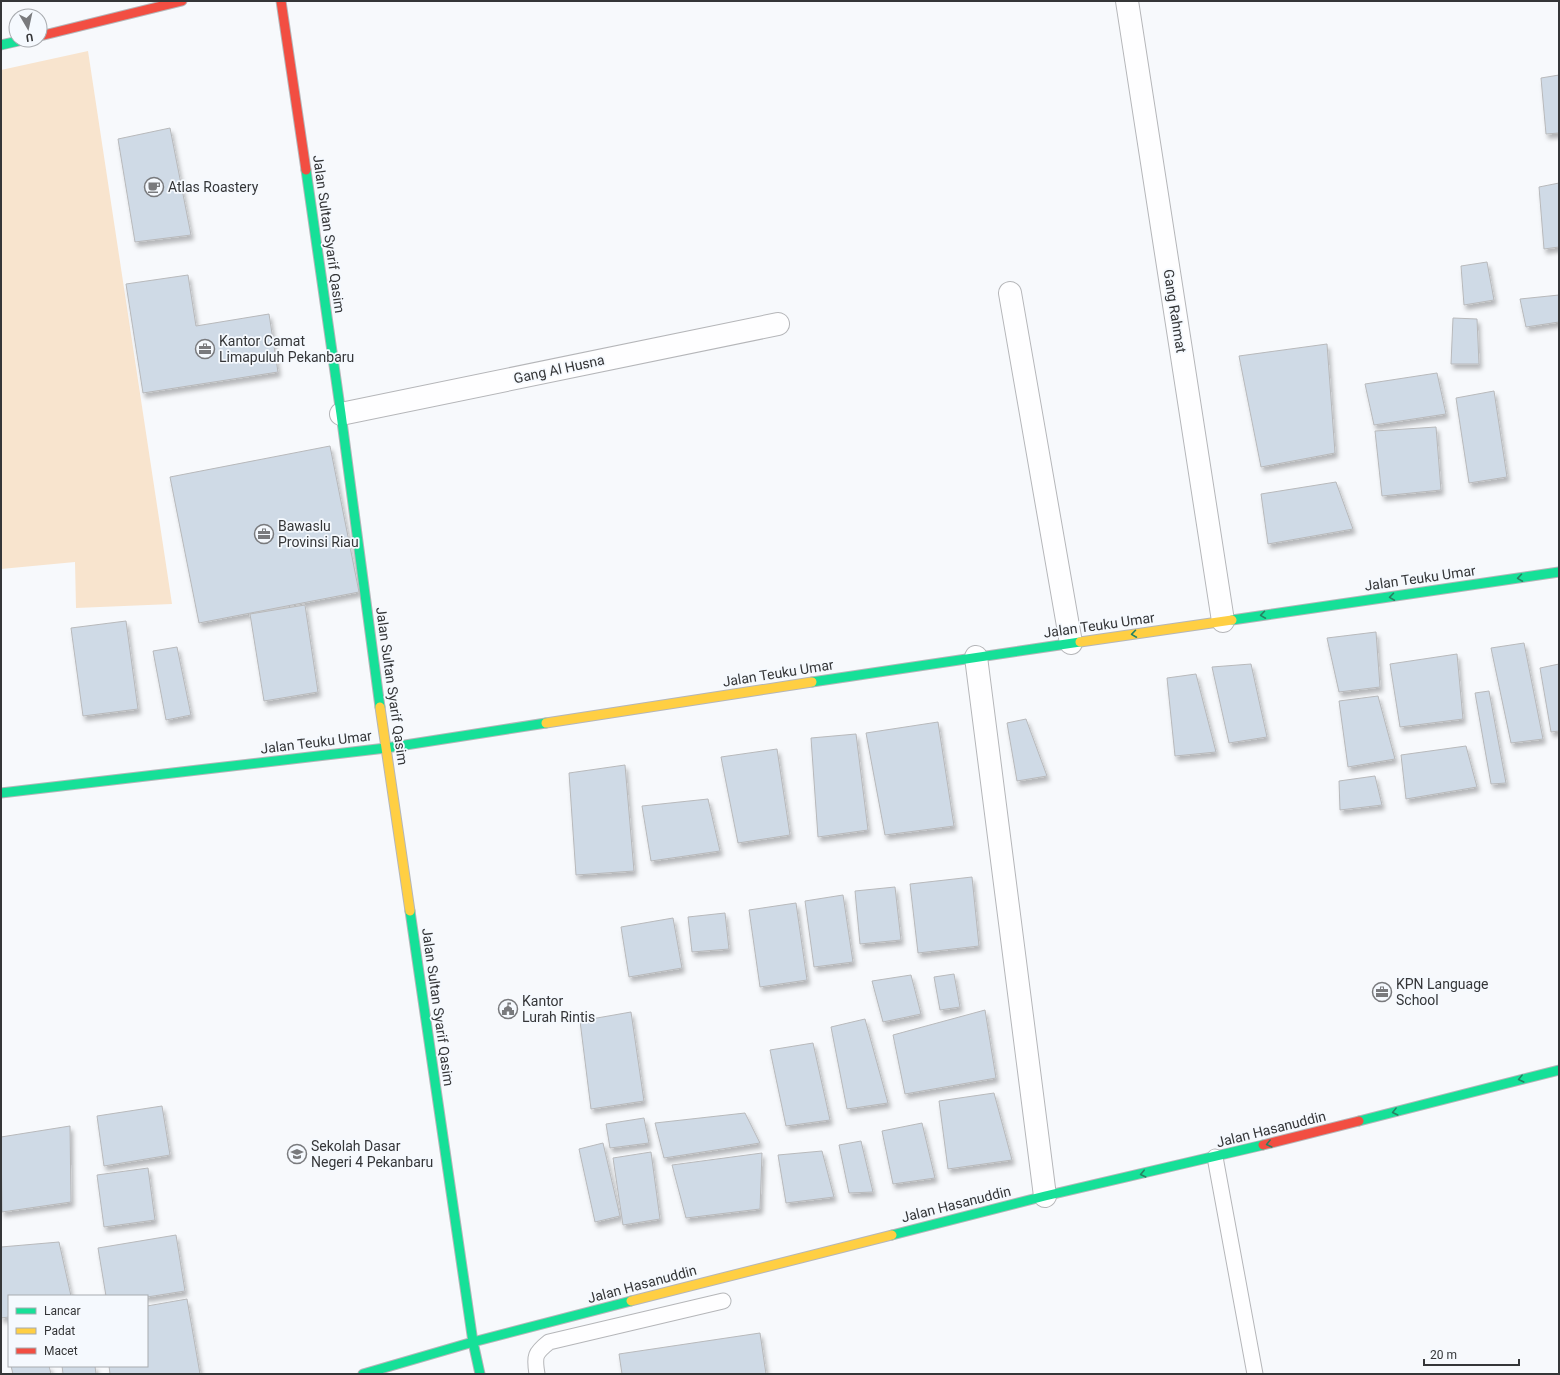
<svg xmlns="http://www.w3.org/2000/svg" width="1560" height="1375" font-family="Roboto,sans-serif">
	<style>
		.green { fill: #f8e4ce }
		.building { fill: #cfdae6; stroke: #b8b9bb; filter: url(#shadow) }
		.lines { fill: none; stroke-linecap: round; stroke-linejoin: round }
		.lane-casing { stroke: #b5b6b9; stroke-width: 17 }
		.street-casing { stroke: #b5b6b9; stroke-width: 24 }
		.fast-casing { stroke: #b5b6b9; stroke-width: 11 }
		.slow-casing { stroke: #b5b6b9; stroke-width: 11 }
		.jam-casing { stroke: #b5b6b9; stroke-width: 11 }
		.lane { stroke: #fefeff; stroke-width: 15 }
		.street { stroke: #fefeff; stroke-width: 22 }
		.fast { stroke: #16e098; stroke-width: 9 }
		.slow { stroke: #ffcf43; stroke-width: 9 }
		.jam { stroke: #f24e42; stroke-width: 9 }
		.oneway { stroke: #278263 }
		.labels { text-anchor: middle; stroke-width: 3.5; stroke-linejoin: round; paint-order: stroke }
		.poi-label { font-size: 14px; fill: #353638; stroke: #f5f9fe; text-anchor: start }
		.street-label { font-size: 14px; fill: #353638; stroke: #f5f9fe }
	</style>
	<defs>
		<filter id="shadow"><feDropShadow dx="2.5" dy="4.5" stdDeviation="2" flood-color="#0004"/></filter>
	</defs>
	<rect width="100%" height="100%" fill="#f7f9fc"/>
	<path class="green" d="M88 51 172 604 76 608 75 562 1 569V70Z"/>
	<path class="building" d="M1559 75V133L1546 134 1541 78Z
		M170 128 191 235 135 242 118 139Z
		M1559 183V247L1544 249 1539 187Z
		M1487 262 1494 300 1464 305 1461 266Z
		M188 275 196 326 269 314 278 372 143 393 126 284Z
		M1559 295V322L1526 327 1520 299Z
		M1453 318 1477 319 1479 364H1451Z
		M1327 344 1335 453 1261 467 1239 356Z
		M1437 373 1446 414 1374 425 1365 384Z
		M1494 391 1507 477 1469 483 1456 398Z
		M1436 427 1441 490 1382 496 1375 431Z
		M330 446 359 592 199 623 170 477Z
		M1336 482 1353 529 1268 544 1261 494Z
		M305 605 318 692 264 701 250 614Z
		M126 621 138 709 83 716 71 628Z
		M1376 632 1380 687 1339 692 1327 638Z
		M1524 643 1543 739 1511 743 1491 648Z
		M177 647 191 715 166 720 153 651Z
		M1457 654 1463 719 1400 727 1390 664Z
		M1251 664 1267 737 1229 743 1212 667Z
		M1559 664V731L1551 732 1540 668Z
		M1196 674 1216 752 1175 756 1167 678Z
		M1489 691 1506 783 1491 784 1475 693Z
		M1378 696 1395 759 1348 767 1339 701Z
		M1026 719 1047 776 1017 781 1007 723Z
		M938 722 954 826 885 835 866 733Z
		M856 734 868 830 818 837 811 738Z
		M1466 746 1477 787 1406 799 1401 755Z
		M777 749 790 835 738 843 721 757Z
		M625 765 634 871 576 875 569 773Z
		M1375 776 1382 805 1340 810 1339 781Z
		M708 799 720 851 651 861 642 806Z
		M972 877 979 946 918 953 910 884Z
		M895 887 901 940 860 944 855 891Z
		M843 895 853 962 814 967 805 901Z
		M796 903 807 980 760 987 749 910Z
		M725 913 729 949 692 952 688 917Z
		M673 918 682 968 629 977 621 927Z
		M954 974 960 1007 940 1010 934 977Z
		M911 975 921 1014 883 1022 872 981Z
		M985 1010 996 1078 905 1094 893 1035Z
		M631 1012 644 1101 591 1109 580 1021Z
		M865 1019 888 1103 847 1109 831 1027Z
		M813 1043 830 1120 786 1126 770 1050Z
		M994 1093 1012 1160 948 1169 939 1101Z
		M162 1106 170 1155 104 1166 97 1116Z
		M745 1113 760 1143 664 1158 655 1123Z
		M644 1118 649 1143 610 1148 606 1124Z
		M922 1123 935 1178 893 1184 882 1131Z
		M70 1126 71 1202 2 1212 1 1137Z
		M861 1141 873 1192 849 1193 839 1145Z
		M603 1143 620 1216 595 1222 579 1149Z
		M822 1151 834 1197 786 1203 778 1155Z
		M651 1152 660 1219 623 1225 613 1158Z
		M762 1153 760 1209 686 1218 672 1165Z
		M148 1168 155 1220 104 1227 97 1175Z
		M176 1235 185 1291 147 1297V1296H106L98 1248Z
		M59 1242 71 1296H9V1317L1 1318V1247Z
		M187 1299 200 1374H110L109 1366H147V1306Z
		M760 1333 766 1374H622L619 1354Z
		M11 1366H49L51 1374H13Z
		M62 1366H95L96 1374H63Z"/>
	<g class="lines">
		<g class="lane-casing">
			<path id="lane" d="M1215 1157 1255 1374
				M537 1374C534 1356 535 1353 549 1342L723 1301"/>
		</g>
		<g class="street-casing">
			<path id="street" d="M1127 1 1223 621
				M1010 293 1071 643
				M341 414 778 324
				M976 657 1045 1196"/>
		</g>
		<g class="fast-casing">
			<path id="fast" d="M1 45 23 40
				M306 170 341 414 380 707
				M1232 620 1559 572
				M812 682 1080 642
				M1 793 386 748 546 723
				M410 911 473 1342 480 1374
				M1359 1121 1559 1070
				M892 1235 1045 1196 1263 1145
				M363 1374 473 1342 631 1301"/>
		</g>
		<g class="slow-casing">
			<path id="slow" d="M1080 642 1232 620
				M380 707 410 911
				M546 723 812 682
				M631 1301 892 1235"/>
		</g>
		<g class="jam-casing">
			<path id="jam" d="M281 1 306 170
				M40 36 182 1
				M1263 1145 1359 1121"/>
		</g>
		<use href="#lane" class="lane"/>
		<use href="#street" class="street"/>
		<use href="#fast" class="fast"/>
		<use href="#slow" class="slow"/>
		<use href="#jam" class="jam"/>
	</g>
	<defs><path id="oneway-chevron" d="M-2-3.5L2.5 0L-2 3.5" fill="none" stroke-width="1.6" stroke-linecap="round" stroke-linejoin="round"/></defs>
	<g class="oneway">
		<use href="#oneway-chevron" transform="translate(1520 578) rotate(172)"/>
		<use href="#oneway-chevron" transform="translate(1392 597) rotate(172)"/>
		<use href="#oneway-chevron" transform="translate(1263 615) rotate(172)"/>
		<use href="#oneway-chevron" transform="translate(1134 634) rotate(172)"/>
		<use href="#oneway-chevron" transform="translate(1521 1079) rotate(166)"/>
		<use href="#oneway-chevron" transform="translate(1395 1112) rotate(166)"/>
		<use href="#oneway-chevron" transform="translate(1269 1144) rotate(166)"/>
		<use href="#oneway-chevron" transform="translate(1143 1174) rotate(167)"/>
	</g>
	<defs>
		<g id="cafe-ring" transform="scale(1)"><circle r="9.5" fill="#f5f9fe" stroke="#797a7d" stroke-width="1.5"/><path d="M-5.5-4.5H6V0H3Q3 3.5 0 3.5H-2.5Q-5.5 3.5-5.5 0ZM3-3.2v2h1.7v-2ZM-6 4.5H4V6H-6Z" fill="#797a7d"/></g>
		<g id="office-ring" transform="scale(1)"><circle r="9.5" fill="#f5f9fe" stroke="#797a7d" stroke-width="1.5"/><path d="M-6-3h4V-5.5h4V-3h4V5H-6ZM-1-4.5V-3h2v-1.5ZM-6 0V1H6V0Z" fill="#797a7d"/></g>
		<g id="civic-ring" transform="scale(1)"><circle r="9.5" fill="#f5f9fe" stroke="#797a7d" stroke-width="1.5"/><path d="M-.6-6.5H3V-4.5H.6V-3L4-1V1h2V6H-6V1h2V-1L-.6-3ZM-1.2 2.5V6h2.4V2.5Z" fill="#797a7d"/></g>
		<g id="school-ring" transform="scale(1)"><circle r="9.5" fill="#f5f9fe" stroke="#797a7d" stroke-width="1.5"/><path d="M0-5L7-2L0 1L-7-2ZM-4 1L0 2.5L4 1V4Q0 6-4 4Z" fill="#797a7d"/></g>
	</defs>
	<g fill-rule="evenodd">
		<use href="#cafe-ring" x="154" y="187"/>
		<use href="#office-ring" x="205" y="349"/>
		<use href="#office-ring" x="264" y="534"/>
		<use href="#office-ring" x="1382" y="992"/>
		<use href="#civic-ring" x="508" y="1009"/>
		<use href="#school-ring" x="297" y="1154"/>
	</g>
	<g class="labels">
		<g class="poi-label">
			<text x="168" y="192">Atlas Roastery</text>
			<text x="219" y="346">Kantor Camat<tspan x="219" dy="16">Limapuluh Pekanbaru</tspan></text>
			<text x="278" y="531">Bawaslu<tspan x="278" dy="16">Provinsi Riau</tspan></text>
			<text x="1396" y="989">KPN Language<tspan x="1396" dy="16">School</tspan></text>
			<text x="522" y="1006">Kantor<tspan x="522" dy="16">Lurah Rintis</tspan></text>
			<text x="311" y="1151">Sekolah Dasar<tspan x="311" dy="16">Negeri 4 Pekanbaru</tspan></text>
		</g>
		<g class="street-label">
			<text transform="translate(329 234) rotate(82)" y="5">Jalan Sultan Syarif Qasim</text>
			<text transform="translate(1175 311) rotate(81)" y="5">Gang Rahmat</text>
			<text transform="translate(559 369) rotate(-12)" y="5">Gang Al Husna</text>
			<text transform="translate(1420 578) rotate(-8)" y="5">Jalan Teuku Umar</text>
			<text transform="translate(1099 625) rotate(-8)" y="5">Jalan Teuku Umar</text>
			<text transform="translate(778 673) rotate(-9)" y="5">Jalan Teuku Umar</text>
			<text transform="translate(392 686) rotate(82)" y="5">Jalan Sultan Syarif Qasim</text>
			<text transform="translate(316 742) rotate(-7)" y="5">Jalan Teuku Umar</text>
			<text transform="translate(438 1007) rotate(82)" y="5">Jalan Sultan Syarif Qasim</text>
			<text transform="translate(1271 1129) rotate(-14)" y="5">Jalan Hasanuddin</text>
			<text transform="translate(956 1204) rotate(-14)" y="5">Jalan Hasanuddin</text>
			<text transform="translate(642 1284) rotate(-15)" y="5">Jalan Hasanuddin</text>
		</g>
	</g>
	<rect width="1560" height="1375" fill="none" stroke="#353638" stroke-width="4"/>
	<rect x="8" y="1295" width="140" height="72" fill="#f5f9fe" stroke="#a8abaf"/>
	<rect x="16" y="1308" width="20" height="6" fill="#16e098" stroke="#a8abaf"/>
	<text x="44" y="1315" font-size="12" fill="#353638">Lancar</text>
	<rect x="16" y="1328" width="20" height="6" fill="#ffcf43" stroke="#a8abaf"/>
	<text x="44" y="1335" font-size="12" fill="#353638">Padat</text>
	<rect x="16" y="1348" width="20" height="6" fill="#f24e42" stroke="#a8abaf"/>
	<text x="44" y="1355" font-size="12" fill="#353638">Macet</text>
	<g transform="translate(28 28) rotate(171)"><circle r="19" fill="#f5f9fe" stroke="#a8abaf"/>
	<path d="M0-3L7 15L0 10L-7 15Z" fill="#797a7d"/>
	<text y="-6" font-size="11" font-weight="bold" text-anchor="middle" fill="#353638">U</text>
	</g>
	<path d="M1424 1359v6h95v-6" fill="none" stroke="#353638" stroke-width="2"/>
	<text x="1430" y="1359" font-size="12" fill="#353638" stroke="#f5f9fe" stroke-width="3" paint-order="stroke">20 m</text>
</svg>
